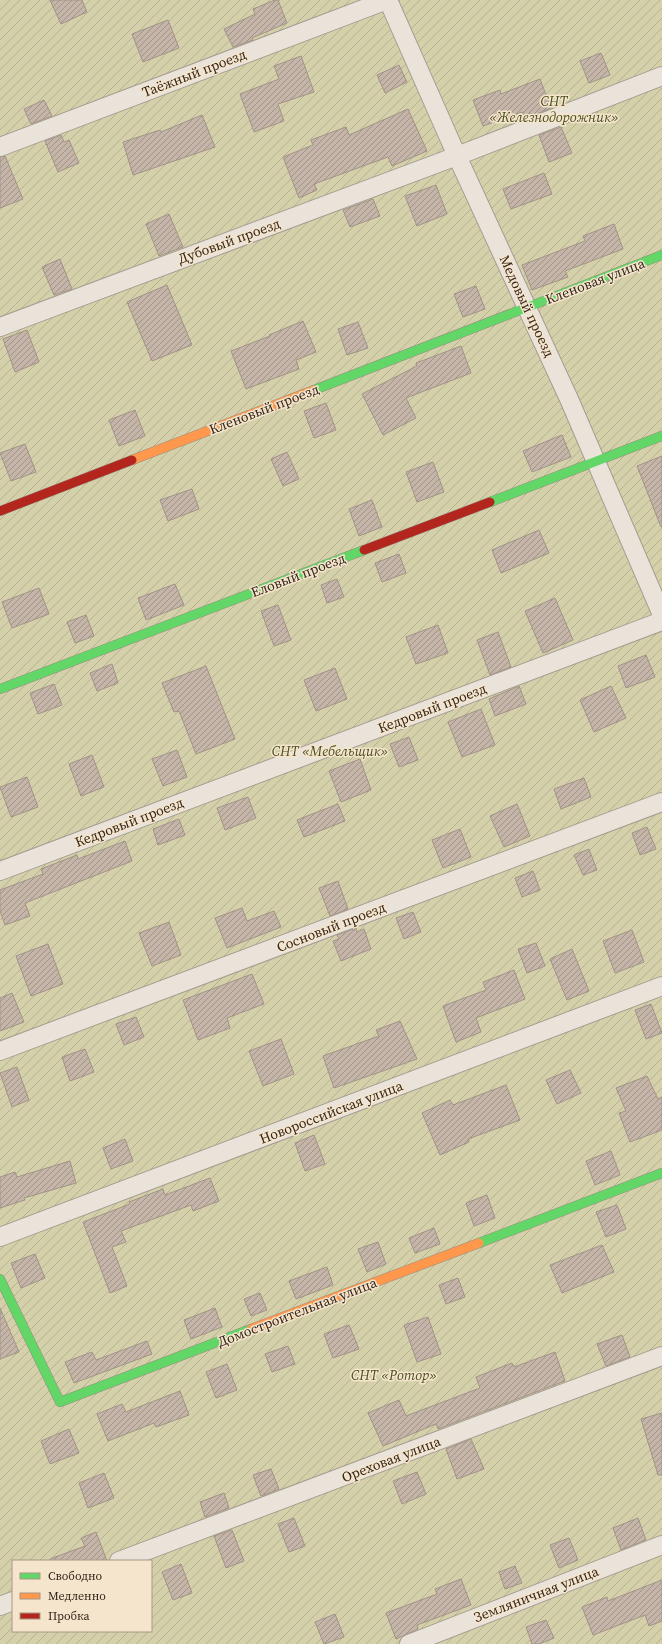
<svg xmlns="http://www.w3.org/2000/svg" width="662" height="1644" font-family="'Source Serif 4',serif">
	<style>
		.garden { fill: url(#garden-furrows); fill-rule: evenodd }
		.building { fill: url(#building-hatch); stroke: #a19387 }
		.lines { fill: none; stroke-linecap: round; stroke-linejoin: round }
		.street-casing { stroke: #a69c91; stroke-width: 20 }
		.fast-casing { stroke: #968c81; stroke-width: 10 }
		.slow-casing { stroke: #968c81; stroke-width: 10 }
		.jam-casing { stroke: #968c81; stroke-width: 10 }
		.street { stroke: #eae3d9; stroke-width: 18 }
		.fast { stroke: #63d668; stroke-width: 9 }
		.slow { stroke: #ff974d; stroke-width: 9 }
		.jam { stroke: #b3261e; stroke-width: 9 }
		.labels { text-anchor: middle; stroke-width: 3; stroke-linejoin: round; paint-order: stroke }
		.street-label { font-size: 14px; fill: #33251b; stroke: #f5e5cc }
		.park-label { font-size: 14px; font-style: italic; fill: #495022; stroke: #f5e5cc }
	</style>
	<defs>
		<pattern id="garden-furrows" width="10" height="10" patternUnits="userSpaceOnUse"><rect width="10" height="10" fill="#d4d0a9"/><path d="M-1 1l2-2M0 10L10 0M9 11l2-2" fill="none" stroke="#b6b291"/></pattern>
		<pattern id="building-hatch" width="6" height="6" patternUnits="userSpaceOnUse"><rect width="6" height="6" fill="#c5b5a8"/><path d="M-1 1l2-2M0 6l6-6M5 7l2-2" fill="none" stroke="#a19388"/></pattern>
	</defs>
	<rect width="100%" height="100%" fill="#e2d7c7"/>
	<path class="garden" d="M0 0H662V1644H0ZM13 1561H151V1631H13Z"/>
	<path class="building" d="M50 0H82L87 12 61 24Z
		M275 0H278L287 23 252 38 253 40 233 47 224 29 255 14 253 9Z
		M168 20 179 48 143 62 132 34Z
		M601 53 610 75 589 83 580 61Z
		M301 56 314 92 278 104 284 121 254 132 240 94 279 79 274 66Z
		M399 65 407 82 385 93 377 75Z
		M540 79 551 108 532 116 531 113 524 115 522 112 483 126 473 100 500 90 501 94Z
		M44 100 52 116 31 124 24 109Z
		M408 109 427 151 392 166 388 157 314 184 317 190 299 198 283 157 313 145 311 140 346 127 349 135Z
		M202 115 215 147 133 175 123 142 160 130 161 132Z
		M561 127 572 153 549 162 539 135Z
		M61 135 64 142 69 140 79 163 58 172 45 141Z
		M5 156 23 199 0 208V157Z
		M544 173 552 194 511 209 503 189Z
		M436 185 447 214 417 226 405 196Z
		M373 199 380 216 350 227 343 210Z
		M169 214 183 247 159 256 146 224Z
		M614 224 623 249 565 271 568 277 532 290 522 265 585 241 583 236Z
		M60 259 72 289 54 295 42 267Z
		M167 285 192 345 152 361 127 302Z
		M476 286 485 309 463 317 454 294Z
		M303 321 316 352 296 360 299 369 246 389 231 351 270 336 269 335Z
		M358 322 368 348 347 355 338 329Z
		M27 330 39 362 15 372 3 339Z
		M461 346 471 373 406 398 416 418 383 435 362 394 417 366 416 363Z
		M326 403 336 430 314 438 304 411Z
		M135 410 145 436 119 446 109 420Z
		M562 435 571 457 532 472 523 451Z
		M25 444 36 472 11 481 0 453Z
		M287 452 299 479 283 486 271 459Z
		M662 456V527H661L637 466Z
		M433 462 444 492 417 502 406 472Z
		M192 489 199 509 168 521 160 500Z
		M372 500 382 527 359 536 349 509Z
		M539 530 549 553 501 573 492 550Z
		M399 554 406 573 382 582 375 563Z
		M337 579 344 597 327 603 321 585Z
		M175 584 184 605 146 620 138 598Z
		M39 588 49 614 12 628 2 602Z
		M555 598 573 640 543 653 525 611Z
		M278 605 291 640 274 646 261 611Z
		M86 615 94 636 75 643 67 622Z
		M438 625 448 653 416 664 406 637Z
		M498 632 511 667 490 675 477 640Z
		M646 655 655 677 626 688 618 666Z
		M112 664 118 683 97 691 90 673Z
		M206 666 235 739 196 754 179 711 174 712 162 683Z
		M335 668 347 699 316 711 304 680Z
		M54 684 62 705 38 714 30 693Z
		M519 686 526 704 495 716 489 699Z
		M611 686 626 718 594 732 580 700Z
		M481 709 495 745 462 757 448 722Z
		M409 737 418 760 399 767 390 744Z
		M177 750 187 777 163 786 152 759Z
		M92 755 104 787 81 796 69 764Z
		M360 759 371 790 341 802 329 771Z
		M27 777 38 807 11 817 0 787Z
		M584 778 591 797 561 809 554 789Z
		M248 797 256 818 225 830 217 808Z
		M338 804 345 821 304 837 297 820Z
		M517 804 530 836 504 847 490 816Z
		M179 819 185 835 158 845 153 829Z
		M647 827 656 849 640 855 632 833Z
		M460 829 471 857 443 868 432 840Z
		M125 841 132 861 25 903 30 916 5 925 0 911V890L43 874 41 869 77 855 78 859Z
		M589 849 597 870 583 875 574 855Z
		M533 871 540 890 522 897 515 878Z
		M338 881 348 909 330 916 319 888Z
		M242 908 247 921 274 911 281 927 227 948 215 918Z
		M413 912 421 932 404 939 396 918Z
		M169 922 181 955 152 966 139 933Z
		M356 928 357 932 364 929 371 949 341 961 333 941 339 939 337 935Z
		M632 930 644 962 615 973 603 941Z
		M536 943 545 966 527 973 518 949Z
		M48 944 63 984 31 996 16 956Z
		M572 949 589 991 567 1000 550 959Z
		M514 970 525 999 476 1018 481 1032 456 1042 443 1006 486 990 483 982Z
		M252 974 264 1004 227 1018 230 1028 198 1040 183 1000Z
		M12 993 24 1022 0 1031V998Z
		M651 1004 662 1033 646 1039 635 1010Z
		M136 1017 144 1037 124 1045 116 1024Z
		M400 1021 417 1059 334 1088 323 1056 379 1036 376 1030Z
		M281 1039 294 1074 263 1086 249 1051Z
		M85 1049 94 1072 70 1081 62 1057Z
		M17 1067 29 1100 12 1107 0 1073Z
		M570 1070 581 1093 557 1104 546 1080Z
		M647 1076 658 1099 662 1097V1130L630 1142 619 1113 626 1111 616 1088Z
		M506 1085 520 1120 468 1139 469 1142 440 1155 422 1113 450 1100 453 1105Z
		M314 1135 325 1164 305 1171 295 1143Z
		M125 1139 133 1161 111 1169 103 1148Z
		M611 1151 620 1175 595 1185 586 1161Z
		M70 1161 76 1183 24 1198 25 1200 0 1208V1177L15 1172 17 1177Z
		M210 1178 219 1201 193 1211 191 1205 121 1231 126 1242 112 1247 127 1286 110 1293 83 1222 130 1204 129 1202 163 1189 165 1195Z
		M487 1195 495 1218 474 1226 466 1203Z
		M617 1205 626 1229 606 1237 596 1212Z
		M434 1228 440 1244 415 1253 409 1238Z
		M378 1242 386 1264 367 1272 358 1249Z
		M602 1245 614 1272 562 1293 550 1265Z
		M35 1254 45 1278 21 1288 11 1263Z
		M327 1267 333 1285 296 1299 289 1281Z
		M458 1278 465 1297 446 1304 439 1285Z
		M260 1293 267 1310 251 1316 244 1299Z
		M0 1308 19 1352 0 1359Z
		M215 1308 222 1327 191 1339 184 1320Z
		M428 1317 441 1354 417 1362 404 1325Z
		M349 1325 359 1349 333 1358 324 1334Z
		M622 1335 630 1357 606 1366 597 1344Z
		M147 1341 152 1354 74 1383 65 1362 92 1352 96 1360Z
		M288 1346 295 1364 272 1372 265 1354Z
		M555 1352 565 1381 438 1429 436 1424 383 1446 368 1413 399 1400 406 1416 480 1388 476 1377 512 1363 514 1367Z
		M227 1364 237 1390 216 1398 206 1372Z
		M180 1391 189 1415 156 1427 154 1423 108 1441 97 1414 122 1404 126 1412Z
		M662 1413V1475H658L641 1419Z
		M69 1429 79 1453 50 1464 41 1441Z
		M471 1439 484 1469 457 1479 446 1449Z
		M271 1469 279 1489 261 1496 253 1475Z
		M417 1472 426 1494 402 1504 393 1481Z
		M104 1473 114 1498 88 1508 79 1483Z
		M224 1493 229 1508 205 1517 200 1502Z
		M294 1518 305 1546 289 1552 278 1524Z
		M638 1518 646 1540 621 1550 613 1528Z
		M232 1530 244 1561 226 1568 214 1536Z
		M96 1532 107 1561H50V1559L85 1546 81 1538Z
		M569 1538 578 1560 559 1568 550 1545Z
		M181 1564 192 1593 173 1600 162 1572Z
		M515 1566 522 1583 505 1589 499 1572Z
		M461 1579 471 1605 417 1625 418 1629 396 1639 386 1613 437 1594 435 1589Z
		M662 1580V1621L649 1626 645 1615 593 1635 582 1607 607 1597 608 1601Z
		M335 1614 344 1637 324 1644 315 1622Z
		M546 1620 554 1638 539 1644H532L526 1627Z"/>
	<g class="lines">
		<g class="street-casing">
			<path id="street" d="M388 0 457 156 569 399 662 615
				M0 147 387 0
				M0 327 457 156 662 76
				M0 871 662 621
				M0 1051 662 802
				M0 1237 662 986
				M119 1561 662 1356
				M0 1606 13 1601
				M409 1644 662 1545"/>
		</g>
		<g class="fast-casing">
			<path id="fast" d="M314 390 662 255
				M490 502 662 436
				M0 689 364 550
				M479 1243 662 1173
				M0 1279 60 1402 251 1329"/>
		</g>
		<g class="slow-casing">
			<path id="slow" d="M132 460 314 390
				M251 1329 479 1243"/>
		</g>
		<g class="jam-casing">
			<path id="jam" d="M0 511 132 460
				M364 550 490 502"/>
		</g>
		<use href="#street" class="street"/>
		<use href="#fast" class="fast"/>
		<use href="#slow" class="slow"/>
		<use href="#jam" class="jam"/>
	</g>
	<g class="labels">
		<g class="street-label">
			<text transform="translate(194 73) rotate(-21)" y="5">Таёжный проезд</text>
			<text transform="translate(229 241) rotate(-20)" y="5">Дубовый проезд</text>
			<text transform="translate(595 281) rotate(-21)" y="5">Кленовая улица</text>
			<text transform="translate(527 306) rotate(65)" y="5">Медовый проезд</text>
			<text transform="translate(264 409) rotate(-21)" y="5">Кленовый проезд</text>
			<text transform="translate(298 575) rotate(-21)" y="5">Еловый проезд</text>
			<text transform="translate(432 708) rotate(-21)" y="5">Кедровый проезд</text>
			<text transform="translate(129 822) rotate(-21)" y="5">Кедровый проезд</text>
			<text transform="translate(331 927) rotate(-21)" y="5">Сосновый проезд</text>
			<text transform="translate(331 1112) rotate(-21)" y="5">Новороссийская улица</text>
			<text transform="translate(297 1312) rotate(-21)" y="5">Домостроительная улица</text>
			<text transform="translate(391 1459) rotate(-21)" y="5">Ореховая улица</text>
			<text transform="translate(536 1594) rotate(-21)" y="5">Земляничная улица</text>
		</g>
		<g class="park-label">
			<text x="554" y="106">СНТ<tspan x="554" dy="16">«Железнодорожник»</tspan></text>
			<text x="330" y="756">СНТ «Мебельщик»</text>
			<text x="394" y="1380">СНТ «Ротор»</text>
		</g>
	</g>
	<rect x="12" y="1560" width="140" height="72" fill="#f5e5cc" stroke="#a79885"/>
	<rect x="20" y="1573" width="20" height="6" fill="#63d668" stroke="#a79885"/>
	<text x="48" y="1580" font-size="12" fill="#33251b">Свободно</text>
	<rect x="20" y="1593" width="20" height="6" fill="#ff974d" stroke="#a79885"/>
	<text x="48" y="1600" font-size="12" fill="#33251b">Медленно</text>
	<rect x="20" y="1613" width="20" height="6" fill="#b3261e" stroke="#a79885"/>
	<text x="48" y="1620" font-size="12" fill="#33251b">Пробка</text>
</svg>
